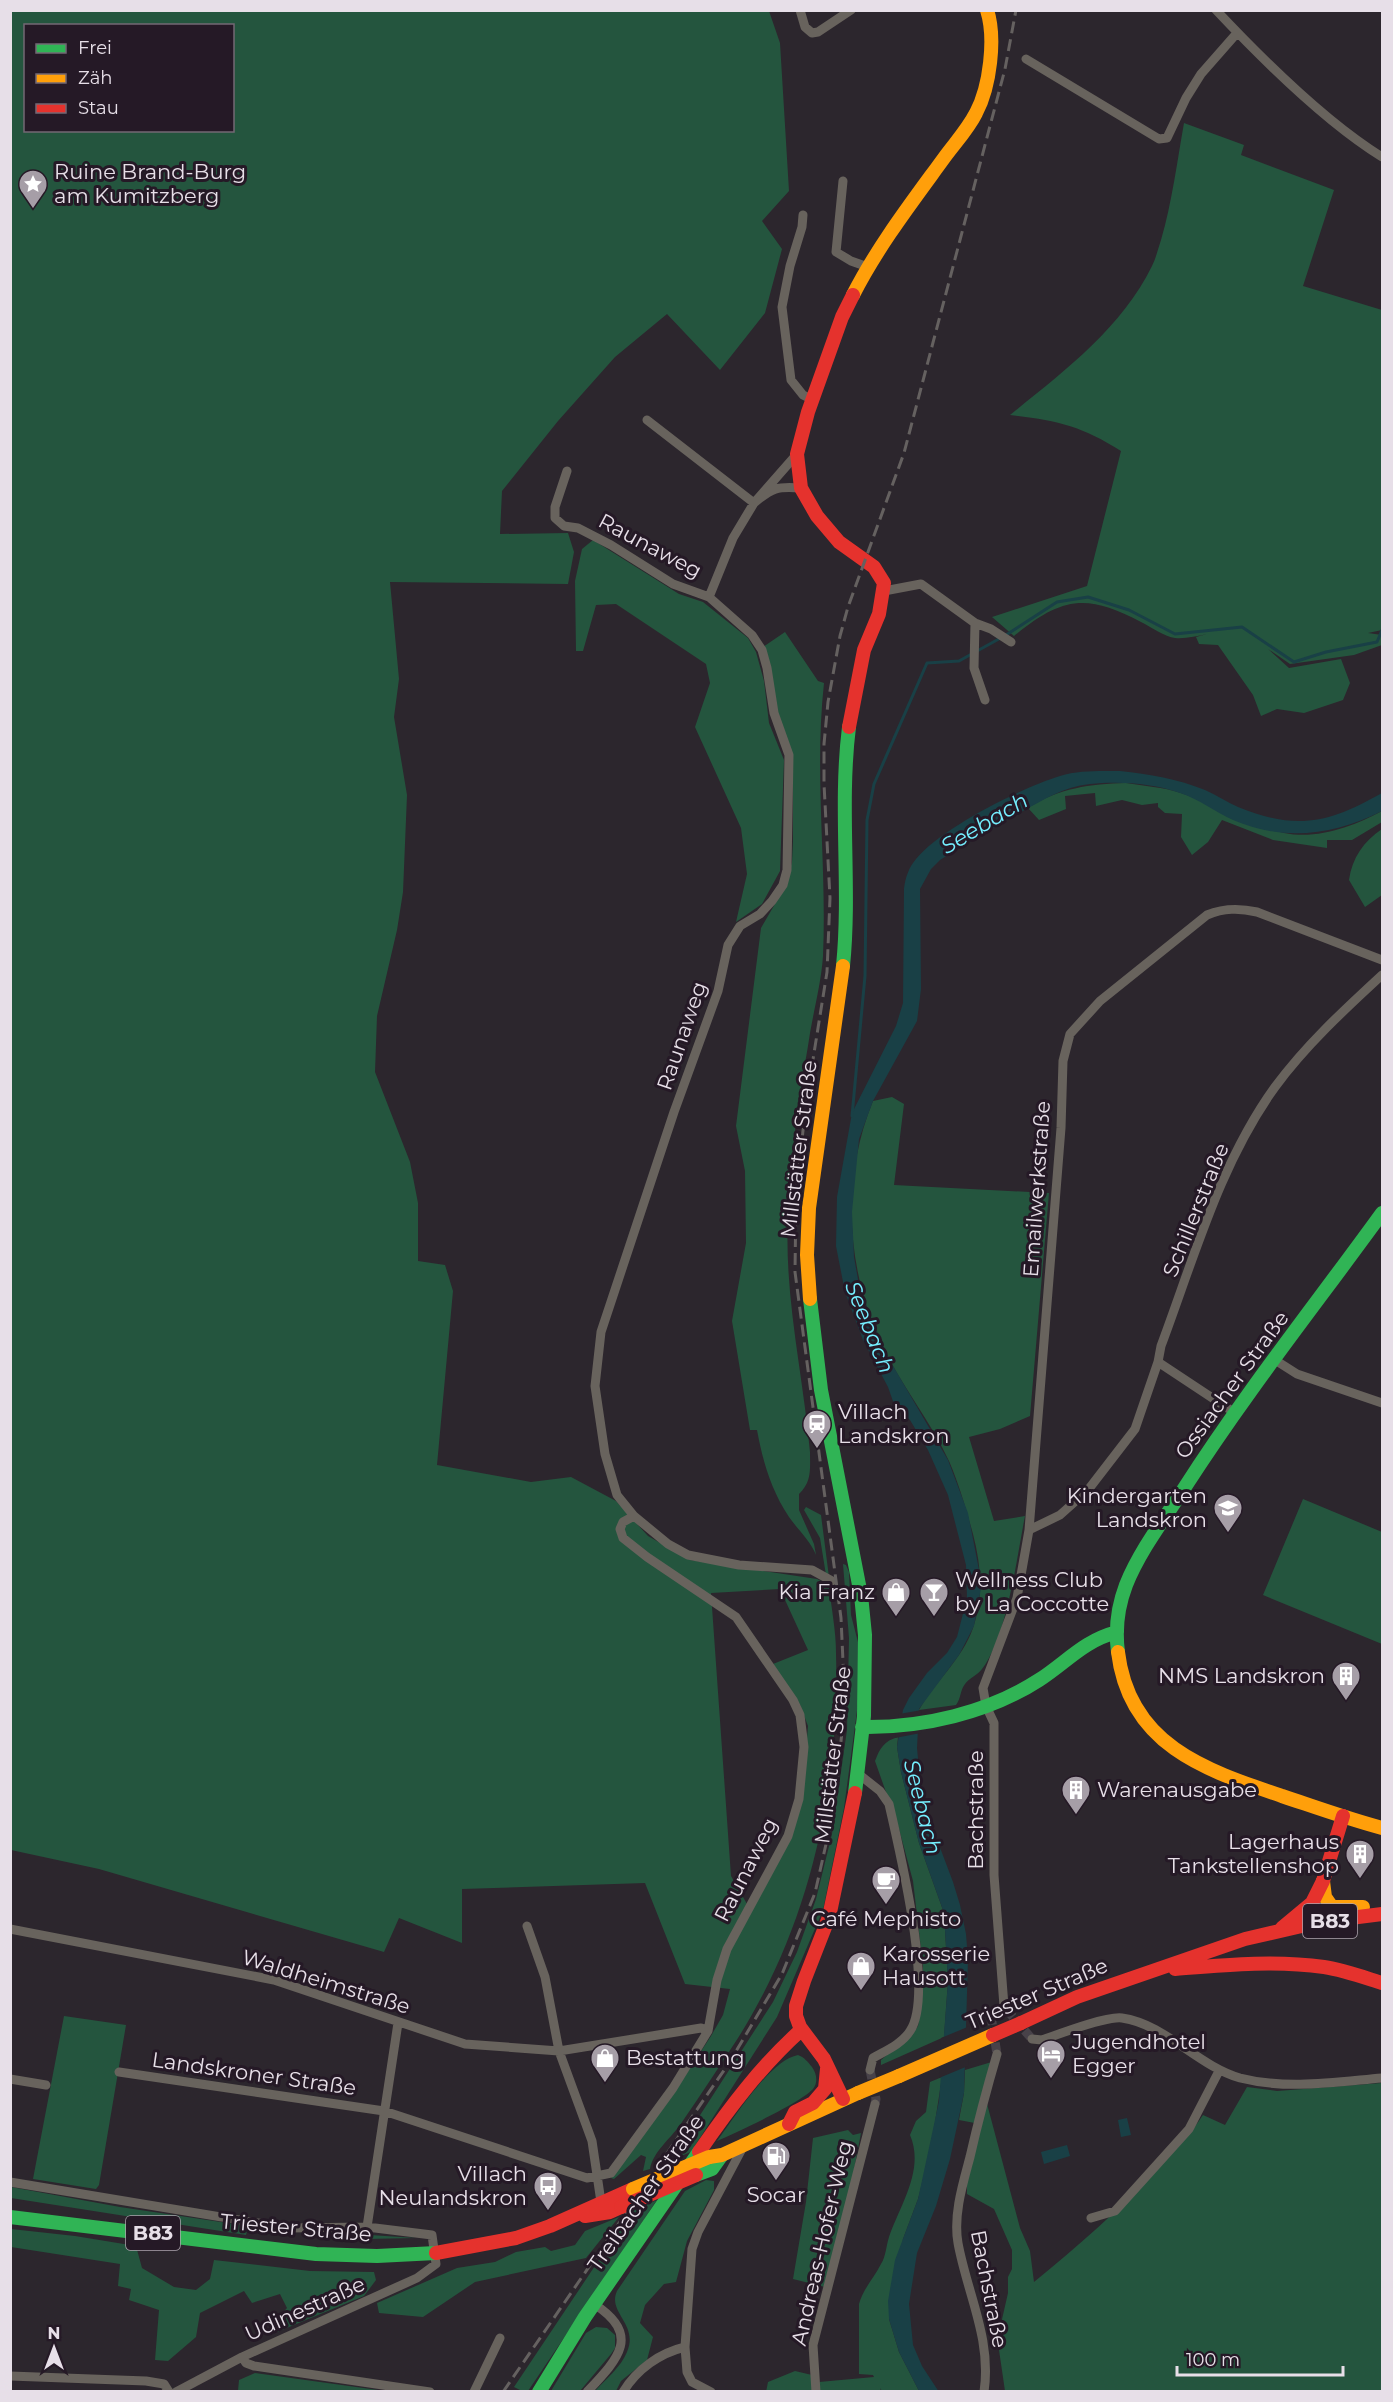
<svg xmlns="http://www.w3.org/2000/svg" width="1393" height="2402" font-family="Montserrat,sans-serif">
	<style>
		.green { fill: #24553e; fill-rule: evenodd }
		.water { fill: #194046 }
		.pier { fill: #2c262d }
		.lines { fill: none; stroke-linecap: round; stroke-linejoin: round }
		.stream { stroke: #194046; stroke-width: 3 }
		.street-tunnel { stroke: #484249; stroke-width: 9; stroke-dasharray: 9 4.5; stroke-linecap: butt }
		.street { stroke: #68635d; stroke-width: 9 }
		.fast { stroke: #30b455; stroke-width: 14 }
		.slow { stroke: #ff9f0a; stroke-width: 14 }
		.jam { stroke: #e5322d; stroke-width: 14 }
		.rail { stroke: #656160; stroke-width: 3; stroke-dasharray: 12 6; stroke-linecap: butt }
		.slow-bridge { stroke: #ff9f0a; stroke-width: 14 }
		.jam-bridge { stroke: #e5322d; stroke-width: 14 }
		.labels { text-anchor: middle; stroke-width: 6; stroke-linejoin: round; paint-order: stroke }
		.shield { fill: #251926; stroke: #ada4ae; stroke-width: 1.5 }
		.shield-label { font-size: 20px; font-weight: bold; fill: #e7dfe8 }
		.poi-label { font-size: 21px; fill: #e7dfe8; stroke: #251926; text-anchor: start }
		.street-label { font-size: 21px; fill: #e7dfe8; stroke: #251926 }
		.water-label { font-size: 22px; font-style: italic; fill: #75efff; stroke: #251926 }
	</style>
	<rect width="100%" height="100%" fill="#2c262d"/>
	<path class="green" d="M11 11H769L780 43 789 191 762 221 782 249 765 313 720 370 667 314 615 357 558 421 502 491 500 534 568 533 574 552 568 584 390 582 399 679 394 717 407 795 403 892 397 930 377 1016 375 1072 410 1162 418 1203V1261L445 1265 453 1291 437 1465 531 1482 571 1477 616 1501 648 1536 690 1560 817 1579 829 1585C831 1607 836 1630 836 1653 840 1787 810 1924 738 2038 719 2067 700 2096 680 2125 670 2139 653 2152 650 2169L643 2171 646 2157 641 2155 614 2179 611 2178 669 2100 711 2036 723 2015 730 1989 685 1984 645 1883 462 1889V1943L399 1918 384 1952 99 1869 11 1850ZM26 26H232V130H26ZM780 1589 808 1650 773 1664 800 1705 808 1726 805 1762 789 1841 751 1911 731 1876 711 1593Z
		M1184 123 1244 145 1241 155 1334 190 1303 286 1382 310V630L1368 633 1382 635V645L1354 655 1290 664 1268 649 1289 668 1341 659 1350 683 1343 700 1304 713 1277 709 1261 716 1253 695 1218 645 1199 644 1196 637 1207 634C1197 636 1185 639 1175 638 1165 637 1151 627 1141 622 1086 593 1062 597 1014 636L992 617 1087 586 1121 451C1082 426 1056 420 1010 415 1063 372 1121 329 1152 266 1156 258 1158 249 1161 240 1172 202 1177 162 1184 123Z
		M593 540 679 594 703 602 748 638 756 652 764 681 769 723 784 760 780 871 762 904 736 922 747 874 741 828 695 727 710 683 706 664 616 604 596 605 583 651H576L575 581 582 549Z
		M785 632 818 681 824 683C814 775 827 865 823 956 821 986 812 1016 808 1046 798 1103 790 1159 788 1217 784 1297 803 1373 810 1452 810 1469 812 1482 799 1494V1510L814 1544 816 1555C810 1540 798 1530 789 1517 771 1490 763 1462 757 1430H750L732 1321 746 1243 745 1171 736 1126 761 928 786 885 792 862 793 841V783L763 647Z
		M1126 783C1144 786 1163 787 1181 793 1214 804 1250 825 1284 833 1318 840 1354 826 1382 811V822L1352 840H1327V848L1273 840 1222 820 1208 842 1192 855 1181 837 1182 814 1165 813 1158 807V803L1142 805 1122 800 1096 806 1095 793 1065 796 1066 809 1039 820 1028 808C1059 788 1090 784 1126 783Z
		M1382 829V895L1365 907 1349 880C1352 858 1364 841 1382 829Z
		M892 1097 904 1104 894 1185 1049 1193 1030 1416 1000 1429 969 1437 994 1521 1025 1516C1017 1556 1007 1637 982 1669 978 1675 969 1678 965 1684 960 1690 961 1699 956 1705L919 1710C935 1681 962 1660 973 1628 984 1596 981 1565 973 1534 966 1509 959 1484 949 1461 930 1420 900 1384 881 1343 846 1267 841 1179 873 1101Z
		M1303 1499 1382 1532V1644L1263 1595Z
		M806 1507 821 1515 829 1577 826 1575 820 1538 804 1510Z
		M843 1564 846 1565 849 1572 851 1615 860 1650 859 1696 844 1808 823 1910 777 2017 691 2152 676 2158 675 2154 773 2002 797 1952 816 1899 832 1834 847 1730 849 1638Z
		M898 1737 897 1747 901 1772 919 1843 944 1913 948 1981 944 2037 881 2065V2060L914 2032 918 2026 921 2009 923 1966 913 1881 899 1829 875 1761C880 1748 884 1741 898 1737Z
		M64 2016 126 2025 99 2185 96 2189 33 2179Z
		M798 2055C804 2057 808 2062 812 2067 817 2074 818 2083 813 2089 799 2104 737 2132 717 2141 734 2118 770 2060 798 2055Z
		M995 2061 986 2100 1020 2228 1030 2251 1034 2282C1078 2246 1119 2210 1158 2169 1174 2151 1190 2135 1203 2115L1225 2125 1247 2087 1277 2091 1382 2083V2391H1005L999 2350 1000 2328 1008 2293V2277L1012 2269V2250L994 2209 967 2194V2178L980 2124 959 2120 964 2093 965 2070Z
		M942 2077 931 2148 918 2199 903 2239 889 2319 899 2352 919 2391H882L880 2388 881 2391 819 2392V2382L874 2377 873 2375 859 2374V2304C863 2289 874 2278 881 2264 886 2256 886 2246 889 2237 900 2205 925 2170 910 2135L916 2121 926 2112 930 2082Z
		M848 2130 853 2135 861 2133 849 2196 825 2287 793 2279 806 2202 813 2138Z
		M706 2180 714 2181V2190L687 2241 676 2282 664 2284 645 2305 640 2323 653 2337 647 2360 621 2381 616 2391 594 2392C605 2380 621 2367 627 2352 639 2324 607 2313 617 2291L685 2191Z
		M11 2187 120 2207 261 2228 247 2231 246 2235 11 2198Z
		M657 2200 528 2391H522L514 2387 631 2212Z
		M619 2217 586 2258 475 2282 423 2317 379 2313 377 2303 457 2268 495 2262 516 2252 545 2247 551 2251 575 2245 585 2231Z
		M11 2229 75 2236 136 2246 142 2268 174 2287 196 2290 210 2279 214 2260 310 2271 374 2272 376 2280 364 2296 277 2332 274 2322 287 2308 280 2294 252 2303 244 2291 200 2313 196 2337 168 2361 155 2360 159 2310 129 2300 131 2289 118 2286 120 2264 11 2247Z
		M341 2231 366 2236 355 2238 305 2235Z
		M370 2235 416 2238 365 2239 369 2238Z
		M596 2327 607 2328 615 2335V2348L611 2354 580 2391H551L586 2333Z
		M795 2371 812 2375V2391L766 2392 768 2382Z
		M255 2373 385 2391H238L239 2380Z"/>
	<path class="water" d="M1120 771C1149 774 1178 779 1205 790 1216 795 1227 802 1238 807 1297 831 1329 823 1382 793V811C1334 835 1284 842 1233 820 1215 812 1199 799 1180 793 1152 783 1119 781 1090 784 1063 787 1045 799 1023 811 995 827 967 843 940 860L931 869 920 889 921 989 917 1021 873 1101 859 1139 852 1212 854 1257 859 1285 868 1310 889 1359 948 1460 968 1513 980 1575 981 1588 974 1626 959 1655 919 1709 917 1748 920 1780 933 1829 953 1882 960 1905 966 1934 968 1960 964 2093 950 2159 936 2206 917 2253 909 2304 913 2345 922 2366 939 2392 919 2391 899 2352 889 2319 888 2301 895 2260 918 2199 939 2101 948 1981 944 1913 919 1843 901 1772 897 1747 903 1710 909 1698 927 1673 947 1653 957 1637 967 1598 966 1565 948 1495 928 1450 910 1420 895 1407 888 1387 863 1340 845 1292 836 1246 837 1197 852 1113 896 1026 903 1003 904 889C905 878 909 867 916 859 941 828 1021 788 1060 776 1079 770 1100 771 1120 771Z
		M1127 2118 1131 2135 1121 2137 1118 2120Z
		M1067 2145 1070 2156 1044 2164 1041 2152Z"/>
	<path class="pier" d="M922 1710 921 1733 895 1738 899 1714Z
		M970 2026 968 2066 939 2078 941 2038Z"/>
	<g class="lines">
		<path class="stream" d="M852 1116 865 976 867 820 874 784 927 663 959 661 1006 635 1057 602 1088 597 1129 610 1175 634 1242 627 1294 662 1326 652 1377 642 1382 630"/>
		<path class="street-tunnel" d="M1007 2010 1032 2039
			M991 2016 997 2054
			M870 2070 876 2099 875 2104"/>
		<path class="street" d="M800 10 805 27 812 33 818 32 851 10
			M1216 10C1263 60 1324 121 1382 157
			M1026 59 1159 139 1167 138 1186 98 1201 74 1237 33
			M843 181 836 252 851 261 868 267
			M803 215 802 227 790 266 782 307 791 380 803 395 813 400
			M647 420 754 503C772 488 777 486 801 488
			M797 454 754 503 733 538 709 597 752 635 762 650 767 668 774 713 789 755 787 870 783 885 772 901 760 914 740 926 728 945 718 991 674 1112 601 1332 595 1386 605 1454 617 1495 634 1516 668 1544 688 1555 739 1565 812 1570 832 1581
			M567 471 555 507V518L564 526 578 528 611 545 673 584 709 597
			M884 591 921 584 975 623 991 629 1011 642
			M975 623 974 668 985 700
			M1275 1360 1297 1374 1382 1403
			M1158 1362 1235 1413
			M1029 1530 1060 1515 1088 1490 1135 1429 1158 1362 1161 1346C1194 1258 1220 1163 1275 1087 1306 1045 1344 1010 1382 975
			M856 1772 880 1791 889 1804C899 1849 935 1994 910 2031 902 2044 885 2051 873 2058L870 2070
			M527 1926 545 1977 559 2051 592 2141 601 2202
			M10 1929 274 1980 465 2044 559 2051 701 2028 708 2031
			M991 2016 1004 2006 994 1875V1723L986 1706 983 1688 1017 1598 1029 1530 1061 1128 1063 1061 1070 1034 1100 1001 1207 915C1224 908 1239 908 1257 912L1382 960
			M1032 2039 1042 2040C1059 2034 1106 2016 1122 2018 1165 2024 1198 2066 1240 2078 1287 2090 1336 2082 1382 2078
			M119 2072 384 2111 587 2178 611 2173 673 2088 708 2031 717 1980 727 1949 788 1836 799 1799 804 1747 800 1715 793 1700 736 1617 647 1557 623 1538 620 1529 623 1522 634 1516
			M10 2079 46 2085
			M10 2182 288 2228 367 2227 432 2235 436 2264 417 2278 242 2357 176 2392
			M1091 2218 1115 2211 1189 2129 1219 2071
			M367 2227 398 2023
			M242 2357 246 2363 254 2366 430 2392
			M10 2376 146 2381 164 2384 169 2392
			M474 2392 500 2338
			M587 2392C618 2359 642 2335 594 2304
			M623 2392C637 2369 660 2353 685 2347
			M711 2392 692 2382 687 2372 685 2347 692 2249 698 2232 743 2147
			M816 2392 813 2345 875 2104
			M984 2392C992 2339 967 2293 958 2243 953 2215 963 2183 970 2157 978 2122 987 2088 997 2054"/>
		<path class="fast" d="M843 966C851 887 839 807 849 727
			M810 1299 821 1390 861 1595 865 1635 864 1716 855 1793
			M1118 1652C1115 1629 1118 1606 1126 1585 1140 1550 1165 1518 1185 1487 1246 1392 1316 1304 1382 1213
			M862 1727C922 1728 988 1713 1039 1680 1067 1662 1083 1641 1117 1632
			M696 2175 712 2169 722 2155
			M10 2217 316 2254 377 2256 436 2253
			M539 2392 585 2317 699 2152"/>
		<path class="slow" d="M853 295C878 246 912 202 944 158 955 143 968 129 976 113 990 87 996 38 987 10
			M810 1299 807 1255 809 1208 843 966
			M1118 1652C1129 1745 1205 1770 1282 1796 1315 1807 1348 1819 1382 1828
			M1323 1881 1325 1897 1332 1907H1363
			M899 2076 993 2035
			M709 2157 722 2155 858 2093"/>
		<path class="jam" d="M849 727 864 650 879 614 884 583 874 567 839 542 817 516 801 488 797 454 808 412 842 317 853 295
			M1282 1928 1312 1903 1323 1881 1343 1816
			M1175 1969C1224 1965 1274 1960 1324 1967 1344 1970 1363 1977 1382 1983
			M1021 2023 1077 1997 1245 1939 1319 1922 1382 1914
			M843 2099 824 2059 800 2027 796 2016V2006L804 1981 829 1917 855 1793
			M789 2124 795 2112 813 2103 825 2089 827 2069
			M699 2152C730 2107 761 2066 801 2030
			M585 2216 610 2212 621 2207
			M436 2253 516 2238 550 2226 633 2189"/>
		<path class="rail" d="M503 2392 729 2063 782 1974 815 1893 833 1813 845 1705 841 1618 795 1272 796 1195 806 1103 827 972 830 898 824 784V744L828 702 840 636 848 607 904 453 925 373 1005 69 1016 10"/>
		<path class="slow-bridge" d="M858 2093 899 2076
			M633 2189 709 2157"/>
		<path class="jam-bridge" d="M993 2035 1021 2023
			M621 2207 696 2175"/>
	</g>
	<defs>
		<g id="sight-pin" transform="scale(1.5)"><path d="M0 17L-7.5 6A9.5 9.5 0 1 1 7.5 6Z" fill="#a69ea7" stroke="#251926"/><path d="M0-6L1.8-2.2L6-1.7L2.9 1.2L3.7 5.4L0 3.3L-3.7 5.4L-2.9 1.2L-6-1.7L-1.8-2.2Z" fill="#fff"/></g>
		<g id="station-pin" transform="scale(1.5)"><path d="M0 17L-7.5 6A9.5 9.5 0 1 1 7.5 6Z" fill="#a69ea7" stroke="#251926"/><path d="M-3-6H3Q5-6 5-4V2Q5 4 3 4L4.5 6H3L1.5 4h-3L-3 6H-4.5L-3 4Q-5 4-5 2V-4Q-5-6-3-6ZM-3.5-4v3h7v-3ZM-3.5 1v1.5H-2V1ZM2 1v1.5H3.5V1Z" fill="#fff"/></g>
		<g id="school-pin" transform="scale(1.5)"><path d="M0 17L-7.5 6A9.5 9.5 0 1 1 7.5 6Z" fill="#a69ea7" stroke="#251926"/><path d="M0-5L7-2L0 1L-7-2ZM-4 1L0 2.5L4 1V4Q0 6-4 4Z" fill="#fff"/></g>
		<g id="shop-pin" transform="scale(1.5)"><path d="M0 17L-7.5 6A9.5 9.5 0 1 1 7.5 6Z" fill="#a69ea7" stroke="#251926"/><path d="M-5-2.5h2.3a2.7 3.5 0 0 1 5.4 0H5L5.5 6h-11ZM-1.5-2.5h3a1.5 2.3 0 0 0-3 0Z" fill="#fff"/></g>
		<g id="bar-pin" transform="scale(1.5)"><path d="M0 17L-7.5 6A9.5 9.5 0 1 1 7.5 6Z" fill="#a69ea7" stroke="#251926"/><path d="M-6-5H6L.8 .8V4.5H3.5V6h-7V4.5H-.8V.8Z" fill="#fff"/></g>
		<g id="building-pin" transform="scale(1.5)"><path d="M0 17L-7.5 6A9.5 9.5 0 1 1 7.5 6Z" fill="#a69ea7" stroke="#251926"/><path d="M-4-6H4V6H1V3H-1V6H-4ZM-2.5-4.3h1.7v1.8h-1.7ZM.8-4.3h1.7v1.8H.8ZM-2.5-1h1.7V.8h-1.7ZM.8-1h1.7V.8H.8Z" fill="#fff"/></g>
		<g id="cafe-pin" transform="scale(1.5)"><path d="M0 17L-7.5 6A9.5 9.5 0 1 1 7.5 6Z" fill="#a69ea7" stroke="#251926"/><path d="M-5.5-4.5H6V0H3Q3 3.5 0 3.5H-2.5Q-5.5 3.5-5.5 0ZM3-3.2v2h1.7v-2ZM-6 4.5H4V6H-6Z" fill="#fff"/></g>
		<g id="hotel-pin" transform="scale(1.5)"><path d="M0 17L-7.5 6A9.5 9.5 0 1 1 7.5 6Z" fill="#a69ea7" stroke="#251926"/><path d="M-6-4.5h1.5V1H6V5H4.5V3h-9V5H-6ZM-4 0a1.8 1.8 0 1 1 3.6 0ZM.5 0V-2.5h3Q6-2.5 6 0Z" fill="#fff"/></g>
		<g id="fuel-pin" transform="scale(1.5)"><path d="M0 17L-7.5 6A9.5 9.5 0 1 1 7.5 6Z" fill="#a69ea7" stroke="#251926"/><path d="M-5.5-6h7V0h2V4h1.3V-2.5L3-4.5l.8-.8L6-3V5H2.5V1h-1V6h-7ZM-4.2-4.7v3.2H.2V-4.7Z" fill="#fff"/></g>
		<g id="bus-pin" transform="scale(1.5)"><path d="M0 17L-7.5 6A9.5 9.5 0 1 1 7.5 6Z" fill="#a69ea7" stroke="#251926"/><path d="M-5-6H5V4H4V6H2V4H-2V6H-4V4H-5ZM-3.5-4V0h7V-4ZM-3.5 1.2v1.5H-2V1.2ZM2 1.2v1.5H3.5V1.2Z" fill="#fff"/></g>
	</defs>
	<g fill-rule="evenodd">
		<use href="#sight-pin" x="33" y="184"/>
		<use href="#station-pin" x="817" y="1424"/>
		<use href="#school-pin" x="1228" y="1508"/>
		<use href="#shop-pin" x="896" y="1592"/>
		<use href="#bar-pin" x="934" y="1592"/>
		<use href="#building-pin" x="1346" y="1676"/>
		<use href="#building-pin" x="1076" y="1790"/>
		<use href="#building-pin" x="1360" y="1854"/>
		<use href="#cafe-pin" x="886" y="1880"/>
		<use href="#shop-pin" x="861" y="1966"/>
		<use href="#hotel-pin" x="1051" y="2054"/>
		<use href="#shop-pin" x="605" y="2058"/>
		<use href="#fuel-pin" x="776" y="2156"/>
		<use href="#bus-pin" x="548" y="2186"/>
	</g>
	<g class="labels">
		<g class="shield">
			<rect x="1303" y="1904" width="54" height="34" rx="4.5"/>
			<rect x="126" y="2216" width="54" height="34" rx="4.5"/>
		</g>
		<g class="shield-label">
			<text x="1330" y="1928">B83</text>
			<text x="153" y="2240">B83</text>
		</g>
		<g class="poi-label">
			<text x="54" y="179">Ruine Brand-Burg<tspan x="54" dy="24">am Kumitzberg</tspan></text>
			<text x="838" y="1419">Villach<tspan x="838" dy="24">Landskron</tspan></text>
			<text x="1207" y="1503" text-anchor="end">Kindergarten<tspan x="1207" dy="24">Landskron</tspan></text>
			<text x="955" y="1587">Wellness Club<tspan x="955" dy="24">by La Coccotte</tspan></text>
			<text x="875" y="1599" text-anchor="end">Kia Franz</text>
			<text x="1325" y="1683" text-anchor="end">NMS Landskron</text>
			<text x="1097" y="1797">Warenausgabe</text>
			<text x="1339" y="1849" text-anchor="end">Lagerhaus<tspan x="1339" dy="24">Tankstellenshop</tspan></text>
			<text x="886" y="1926" text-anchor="middle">Café Mephisto</text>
			<text x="882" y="1961">Karosserie<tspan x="882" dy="24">Hausott</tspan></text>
			<text x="1072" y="2049">Jugendhotel<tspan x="1072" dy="24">Egger</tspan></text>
			<text x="626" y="2065">Bestattung</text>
			<text x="527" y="2181" text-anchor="end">Villach<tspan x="527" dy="24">Neulandskron</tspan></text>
			<text x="776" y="2202" text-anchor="middle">Socar</text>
		</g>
		<g class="street-label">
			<text transform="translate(650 546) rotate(28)" y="7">Raunaweg</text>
			<text transform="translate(682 1036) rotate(-71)" y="7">Raunaweg</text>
			<text transform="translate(799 1149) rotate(-83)" y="7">Millstätter Straße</text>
			<text transform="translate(1037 1189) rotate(-86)" y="7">Emailwerkstraße</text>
			<text transform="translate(1196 1210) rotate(-68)" y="7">Schillerstraße</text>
			<text transform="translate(1232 1385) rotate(-54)" y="7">Ossiacher Straße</text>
			<text transform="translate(833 1755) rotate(-83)" y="7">Millstätter Straße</text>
			<text transform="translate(976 1810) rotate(-90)" y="7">Bachstraße</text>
			<text transform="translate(746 1870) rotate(-63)" y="7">Raunaweg</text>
			<text transform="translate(326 1982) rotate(17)" y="7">Waldheimstraße</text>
			<text transform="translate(1037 1994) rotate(-23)" y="7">Triester Straße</text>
			<text transform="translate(254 2074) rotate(8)" y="7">Landskroner Straße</text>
			<text transform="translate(646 2193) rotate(-55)" y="7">Treibacher Straße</text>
			<text transform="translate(296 2228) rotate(5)" y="7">Triester Straße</text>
			<text transform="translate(822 2243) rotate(-77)" y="7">Andreas-Hofer-Weg</text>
			<text transform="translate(989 2289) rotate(79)" y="7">Bachstraße</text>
			<text transform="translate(305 2309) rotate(-24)" y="7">Udinestraße</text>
		</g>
		<g class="water-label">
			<text transform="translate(984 823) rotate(-31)" y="8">Seebach</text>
			<text transform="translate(870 1327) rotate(68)" y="8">Seebach</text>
			<text transform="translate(923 1807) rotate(76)" y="8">Seebach</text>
		</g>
	</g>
	<rect width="1393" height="2402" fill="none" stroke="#e7dfe8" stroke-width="24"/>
	<rect x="24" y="24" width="210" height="108" fill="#251926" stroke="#736874" stroke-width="1.5"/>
	<rect x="36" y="44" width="30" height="9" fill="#30b455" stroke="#736874" stroke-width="1.5"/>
	<text x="78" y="54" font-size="18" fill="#e7dfe8">Frei</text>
	<rect x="36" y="74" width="30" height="9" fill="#ff9f0a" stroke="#736874" stroke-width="1.5"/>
	<text x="78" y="84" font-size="18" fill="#e7dfe8">Zäh</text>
	<rect x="36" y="104" width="30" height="9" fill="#e5322d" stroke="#736874" stroke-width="1.5"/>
	<text x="78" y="114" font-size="18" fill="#e7dfe8">Stau</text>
	<g transform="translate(54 2348)" stroke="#251926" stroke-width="4.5" paint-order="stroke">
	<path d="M0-4.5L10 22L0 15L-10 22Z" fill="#e7dfe8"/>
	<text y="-9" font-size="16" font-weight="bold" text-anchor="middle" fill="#e7dfe8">N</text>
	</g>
	<path d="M1177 2366v9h166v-9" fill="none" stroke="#e7dfe8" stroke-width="3"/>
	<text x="1186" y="2366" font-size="18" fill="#e7dfe8" stroke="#251926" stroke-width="4.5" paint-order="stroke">100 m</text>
</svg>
